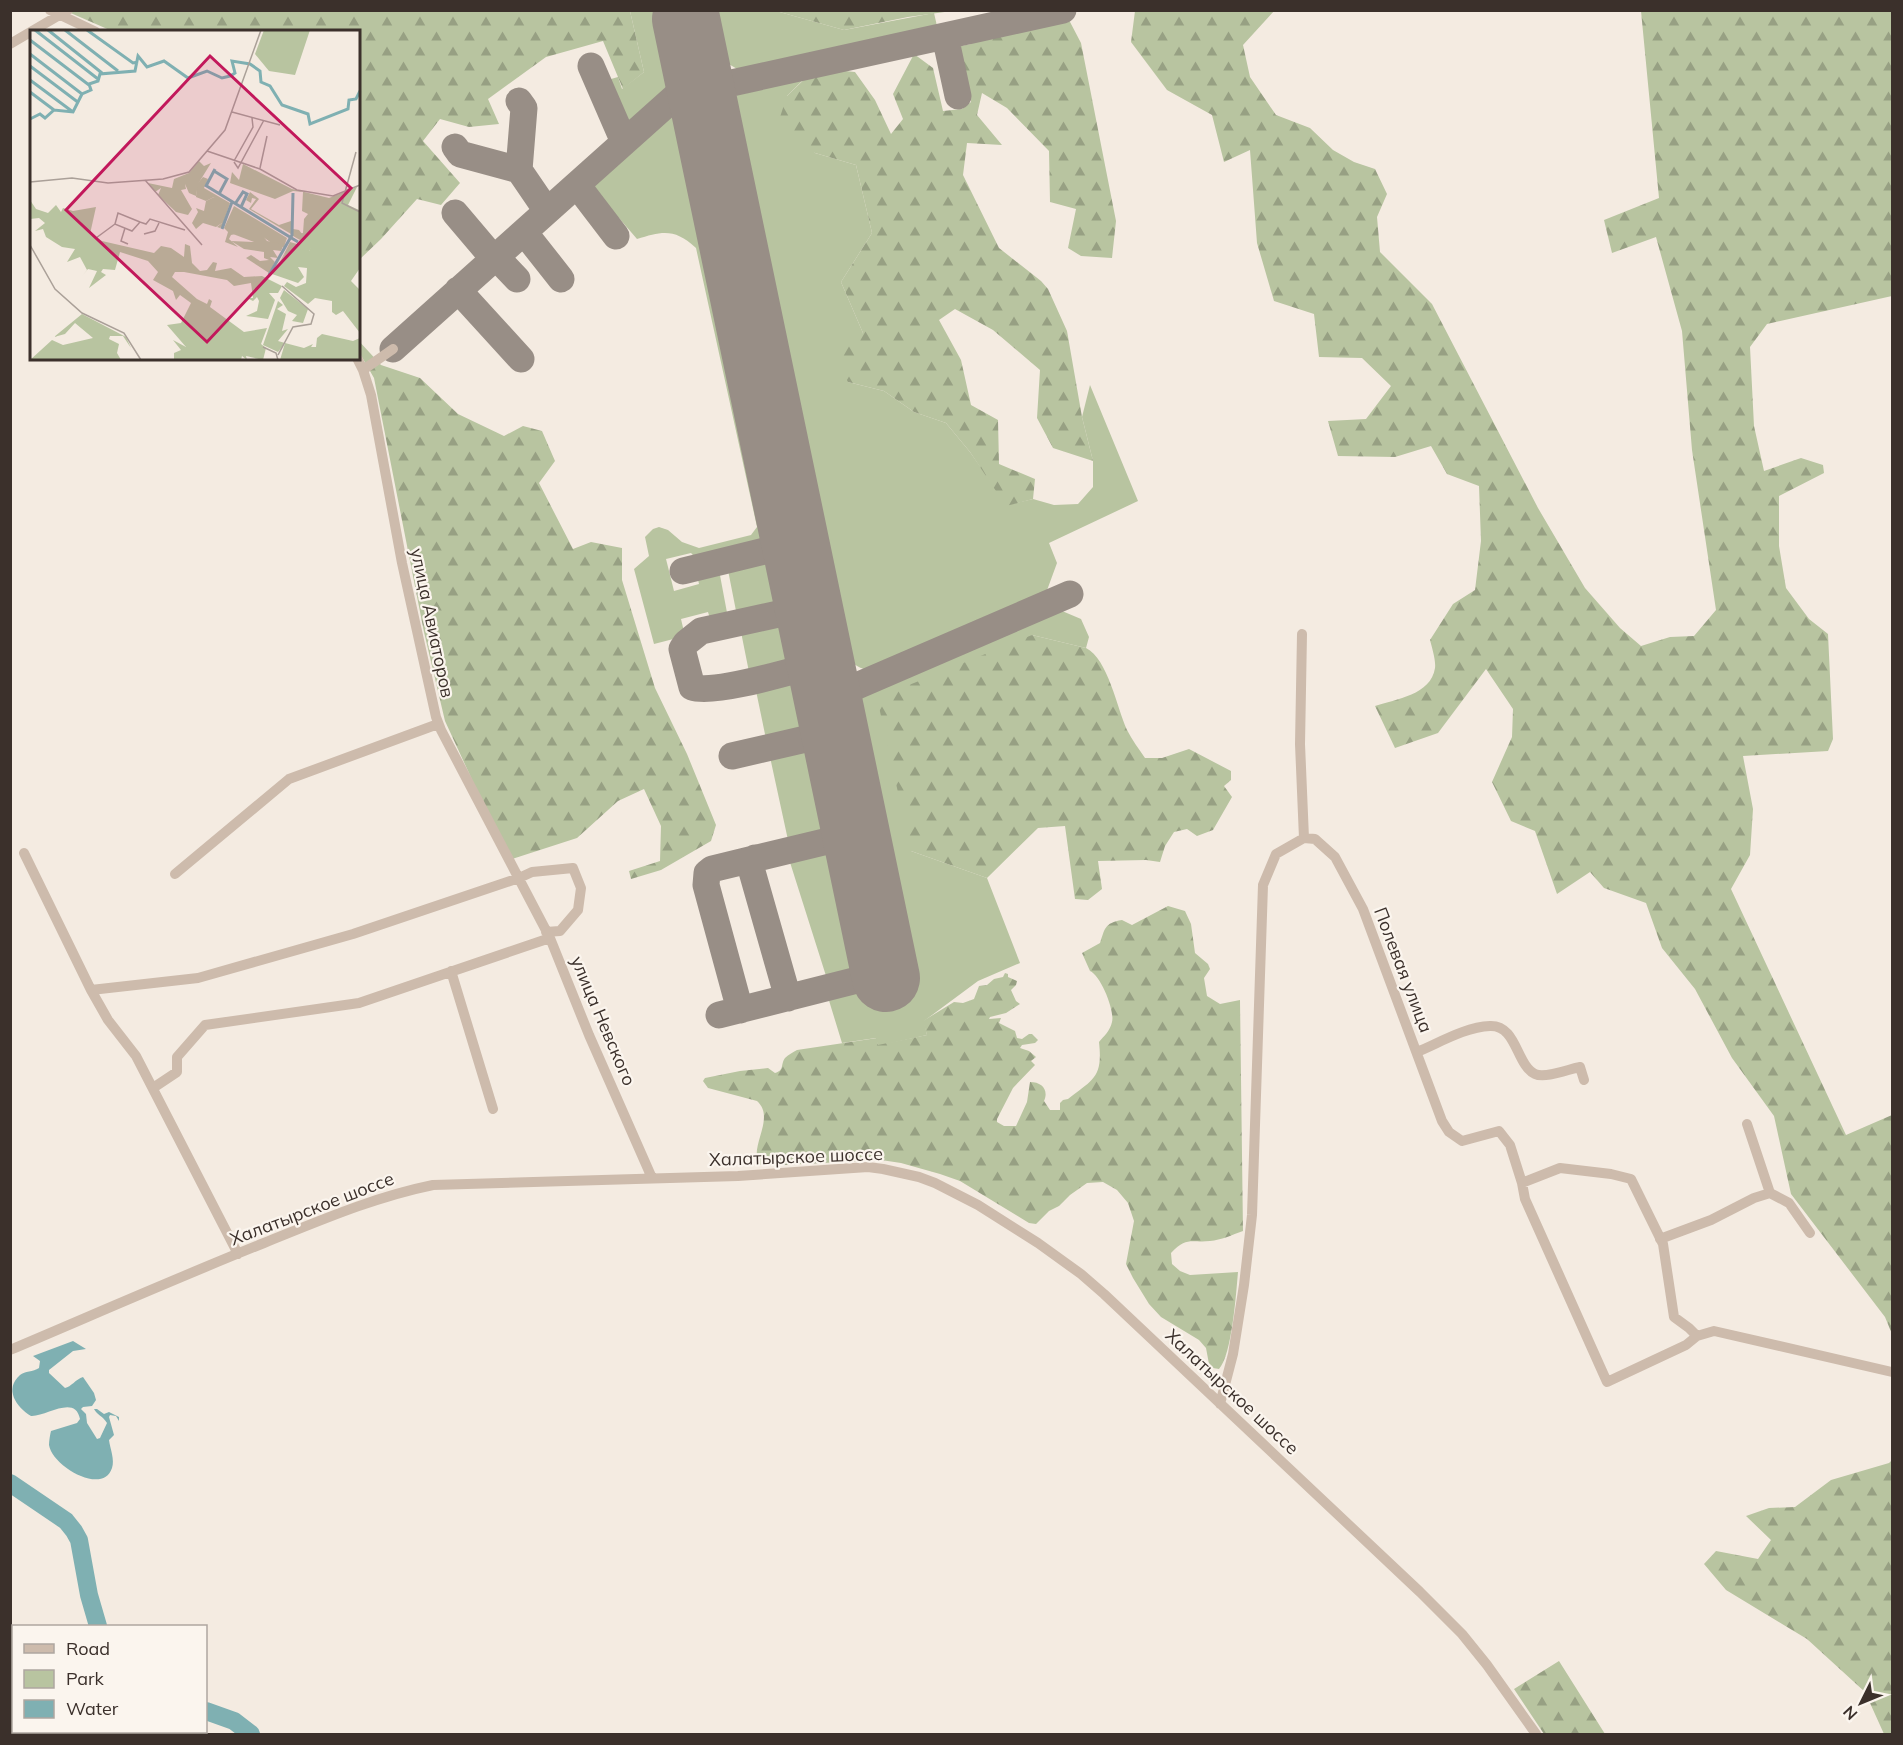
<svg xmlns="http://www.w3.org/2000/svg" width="1903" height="1745" font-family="Mulish,sans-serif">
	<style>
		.green { fill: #b8c4a0 }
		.forest { fill: url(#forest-firs) }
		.water { fill: #7fb0b2 }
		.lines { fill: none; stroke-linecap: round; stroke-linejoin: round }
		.river { stroke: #7fb0b2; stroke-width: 18 }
		.taxiway { stroke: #988e86; stroke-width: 27 }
		.runway { stroke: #988e86; stroke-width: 68 }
		.minor { stroke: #cdbbac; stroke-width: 10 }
		.labels { text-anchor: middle; stroke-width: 4.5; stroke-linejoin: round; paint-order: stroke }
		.street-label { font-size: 18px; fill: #3b302b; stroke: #fbf5ee }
		.inset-river { fill: none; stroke: #7fb0b2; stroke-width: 3 }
		.inset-road { fill: none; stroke: #aaa098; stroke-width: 1.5 }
		.view { fill: #c2185b; fill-opacity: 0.15; stroke: #c2185b; stroke-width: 3 }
		.inset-edge { fill: none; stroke: #3b302b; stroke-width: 3 }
	</style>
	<defs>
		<pattern id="forest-firs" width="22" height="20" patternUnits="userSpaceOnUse" patternTransform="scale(1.5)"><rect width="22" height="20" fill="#b8c4a0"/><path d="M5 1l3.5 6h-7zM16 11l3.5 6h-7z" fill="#97a083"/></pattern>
	</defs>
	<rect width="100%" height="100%" fill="#f4ebe1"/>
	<path class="green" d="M630 11H706L663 20 676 87 634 126 622 125 604 81 618 77 622 89 644 72Z
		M708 11H776L844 30 934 13 937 26 739 70 720 59Z
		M803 80 787 96 815 153 856 165 872 233 841 282 863 333 848 382 884 391 914 412 946 423 970 452 1007 505 1033 499 1054 505 1078 504 1093 487V461L1082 417 1090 385 1138 501 1049 543 1057 563 1046 593 873 671C859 669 854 665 845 655L729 112 739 91Z
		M669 113H681L772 542 767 545 704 561 698 560 691 553 666 559 674 591 699 584 697 575 719 570 728 618 711 622 708 612 681 619 685 636 654 644 634 569 649 556 645 537 653 529 659 527 668 530 682 542 699 548 751 535 757 527 696 248C675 228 662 231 637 239L619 218 607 212 590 189 592 176 619 154 627 156 636 149 639 138Z
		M776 555 786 606 737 616 727 565Z
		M1055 608 1081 619 1089 637 1086 648 1032 635 911 851 987 878 1020 963 978 981 924 1021 927 1035 878 1046 876 1038 842 1043 827 994 908 973 852 705 865 688Z
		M788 618 797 663 749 672 740 627Z
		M800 677 811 730 766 739 755 686Z
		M815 748 832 830 788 840 770 757Z
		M835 846 862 971 827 979 788 856Z"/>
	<path class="forest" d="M66 11H630L644 72 623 89 603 41 546 57 488 99 499 124 469 127 440 119 423 141 460 183 441 205 417 199 381 239 359 260 358 32 112 31Z
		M776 11V10L952 11 908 17 844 30Z
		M1135 11H1274L1243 45 1250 77 1276 115 1310 128 1333 150 1354 162 1375 169 1387 194 1377 217 1380 252 1432 304 1538 508 1585 588 1620 628 1641 646 1670 637 1694 636 1716 610 1692 450 1682 331 1656 237 1612 253 1604 220 1659 198 1641 11H1892V296L1767 324 1750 347 1754 426 1764 471 1801 458 1823 465 1824 473 1779 496V546L1786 588 1809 619 1828 634 1833 739 1828 751 1743 756 1753 809 1750 855 1731 889 1846 1135 1892 1115V1334L1885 1317 1791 1194 1774 1116 1732 1058 1695 989 1662 948 1646 903 1604 888 1590 872 1557 894 1535 831 1511 821 1492 782 1512 737 1513 709 1486 669 1438 733 1395 748 1375 706C1396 699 1431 695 1435 668 1436 660 1432 648 1430 640L1453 604 1475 590 1481 541 1479 486 1447 474 1431 446 1395 457 1338 456 1328 421 1366 419 1391 386 1362 358 1319 357 1314 314 1274 301 1257 243 1250 150 1224 162 1212 115 1167 90 1131 42Z
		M1041 18 1069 20 1081 43 1116 221 1112 258 1081 256 1068 248 1076 209 1050 202 1049 151 1007 108 982 93 977 115 1002 145 967 143 963 175 999 248 1041 281 1048 289 1067 331 1082 417 1093 461 1053 448 1037 418 1040 370 993 330 955 309 939 320 961 360 971 405 998 420 999 464 1035 479 1033 499 1006 506 970 452 946 423 914 412 884 391 848 382 834 356 863 333 841 282 872 233 856 165 815 153 779 120 787 96 816 68 855 72 875 100 891 134 903 119 893 94 914 54 933 68 943 111 962 109 971 102 968 85 956 66V47L971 44 975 36Z
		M358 340 381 365 420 378 458 414 504 436 523 426 542 431 555 461 539 483 573 549 591 542 622 548V580L655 688 687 754 716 825 711 841 661 870 631 879 629 871 660 861 661 826 644 789 618 801 577 838 509 860 445 721 424 632 374 378 359 352Z
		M1032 635 1086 648C1108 659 1117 708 1127 730 1132 740 1139 749 1145 758H1162L1189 749 1231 771V780L1224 786 1232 797 1213 830 1197 836 1187 829 1174 832 1165 846 1160 862 1146 860 1098 861 1102 889 1088 900 1075 899 1065 826 1038 828 987 878 911 851 877 698Z
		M1168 906 1185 911 1191 924 1195 953 1208 964 1210 969 1204 978 1207 996 1220 1004 1240 1000 1243 1231C1232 1235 1221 1240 1210 1241 1191 1243 1187 1236 1171 1253L1172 1264 1180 1271 1190 1275 1238 1272C1236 1294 1232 1355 1219 1369L1213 1368 1209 1364 1206 1348 1199 1340 1161 1317 1149 1304 1133 1278 1126 1264 1134 1221 1128 1203 1117 1190 1103 1182 1087 1183 1070 1195 1059 1206 1049 1211 1036 1224 1029 1223 960 1181 940 1174 901 1163 881 1160 764 1166 759 1164C749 1146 776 1118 757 1101L708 1088 703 1081 705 1078 740 1071 768 1068 775 1073C785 1070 780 1065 785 1058 788 1055 793 1052 797 1050L877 1038 878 1045 927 1035 923 1021 954 1002 963 1003 974 999 979 986 987 985 994 979 1003 977 1005 973 1008 974V977L1017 981 1016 985 1011 990 1016 1001 1020 1004 1006 1013 990 1017 989 1019 1001 1018 999 1023 1015 1031 1017 1038 1022 1039 1029 1034H1032L1038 1040 1035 1043 1022 1045 1020 1048 1029 1051 1036 1057 1031 1061 1035 1065 1013 1088 997 1119V1122L1004 1126H1016L1027 1102 1030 1082C1042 1082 1049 1090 1044 1101L1050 1110H1060V1103L1063 1100 1068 1099C1093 1079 1103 1078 1099 1042 1104 1036 1110 1031 1112 1022 1115 1011 1101 976 1090 971L1082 953 1100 943C1105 929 1104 923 1122 920L1132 925Z
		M1892 1460V1734H1884L1865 1692 1807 1639 1726 1590 1704 1564 1716 1551 1758 1559 1771 1540 1746 1516 1769 1508 1795 1507 1831 1480 1889 1463Z
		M1559 1661 1605 1734H1544L1514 1689Z"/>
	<path class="water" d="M73 1341 86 1349 73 1351 49 1370V1373L65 1388C71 1387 76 1379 83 1377L94 1393 96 1400 92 1406 83 1407 81 1409 86 1414 87 1423 97 1439 100 1438 107 1423C103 1416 97 1415 94 1409H97L104 1414 109 1412 119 1417V1421L116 1416 110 1415 109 1417 114 1435 109 1440C110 1448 115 1460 112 1468 103 1496 52 1466 49 1445 49 1441 50 1435 51 1431L77 1423 80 1419C75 1394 46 1417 31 1416 16 1407 4 1389 20 1375 25 1371 33 1372 39 1368L40 1361 33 1356Z"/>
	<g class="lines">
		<path class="river" d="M10 1483 66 1521 74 1531 79 1540 89 1595 98 1626
			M206 1711 234 1721 251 1734"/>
		<path class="taxiway" d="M945 36 958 96
			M591 66 624 142
			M519 101 524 108 519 170 547 211
			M455 147 460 154 519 170
			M577 185 616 236
			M455 213 494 259
			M524 232 561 279
			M496 257 517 279
			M458 290 521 359
			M393 349 677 95 1063 10
			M683 571 797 543
			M810 607 701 631 686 643 682 649 692 687C715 695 795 670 822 663
			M829 698 1070 594
			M732 756 836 732
			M755 858 751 868 788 998
			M740 1010 706 885 707 873 712 869 857 834
			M719 1015 885 973"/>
		<path class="runway" d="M686 19 886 978"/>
		<path class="minor" d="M50 10 96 32
			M10 44 68 10
			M357 358 363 370 371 395 402 563 436 717 441 730 550 938 589 1035 652 1178
			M363 370 393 349
			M1304 838 1315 839 1335 857 1363 909 1442 1121 1449 1132 1462 1141 1499 1131 1510 1145 1522 1183 1560 1168 1611 1174 1631 1179 1663 1244 1674 1317 1689 1328 1697 1336 1714 1331 1892 1372
			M24 853 91 990 108 1020 136 1056 238 1254
			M175 874 289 779 438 724
			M451 971 493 1109
			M91 990 198 978 353 934 519 878 532 872 573 868 581 888 578 910 560 931 546 932
			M1417 1052C1439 1043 1465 1027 1490 1026 1517 1025 1516 1065 1535 1074 1545 1079 1569 1069 1580 1067L1584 1080
			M153 1088 177 1072V1057L205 1025 359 1003 550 938
			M1522 1183 1525 1199 1607 1382 1686 1345 1697 1336
			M1770 1193 1789 1203 1810 1233
			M1660 1239 1711 1220 1754 1198 1770 1193 1747 1124
			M10 1350C95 1314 179 1277 264 1243 319 1221 374 1197 433 1185L738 1176 868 1167 883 1169 919 1177 935 1183 978 1205 1038 1243 1081 1274 1104 1294 1420 1592 1462 1634 1487 1665 1536 1734
			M1220 1404 1233 1354 1244 1285 1252 1215 1263 885 1276 854 1304 838 1300 744 1302 634"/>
	</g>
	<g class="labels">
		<g class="street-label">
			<text transform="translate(432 623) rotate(78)" y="6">улица Авиаторов</text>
			<text transform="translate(1403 970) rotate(69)" y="6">Полевая улица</text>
			<text transform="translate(603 1021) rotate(67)" y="6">улица Невского</text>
			<text transform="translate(796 1157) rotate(-2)" y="6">Халатырское шоссе</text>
			<text transform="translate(312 1209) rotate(-21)" y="6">Халатырское шоссе</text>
			<text transform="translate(1232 1392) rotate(43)" y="6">Халатырское шоссе</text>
		</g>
	</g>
	<g transform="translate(30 30)">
		<rect width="330" height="330" fill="#f4ebe1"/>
		<path d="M173 147 178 149 174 158 200 173 192 197 190 198 187 197 192 193 184 167 176 171 166 167 167 154ZM220 162 229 169 221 179 249 195 261 191V204L219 179 226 169 222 168 221 173 216 170ZM204 176 257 208 254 217 243 214 223 200 201 205 199 209 208 217 195 212 198 202 194 198ZM263 199 269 200 282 217 279 221 255 224 250 232 260 212 267 214 270 210 263 206Z" fill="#b8c4a0"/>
		<path d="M169 131 174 136 181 133 168 154 166 166 159 163 155 154 156 159 151 160 162 179 158 185 146 182 128 165 131 158 125 162 118 153 142 158 144 149 159 143ZM213 134 262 159 299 168 327 157 318 175 329 180 330 175V238L321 251 330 260V303L313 281 306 285 302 282V271L285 268 278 274 254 256 257 252 266 257 276 253 277 238 268 237 274 247 268 253 242 244 255 224 264 218 279 221 281 217 267 204 273 203 274 189 278 184 272 181 273 162 263 161 245 169 200 153 202 142 209 150ZM184 167 198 176 192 193 186 197 173 193 166 199 162 193 168 182 166 178 174 181 176 171ZM0 170 6 179 18 183 26 175 31 182 33 178 43 181 66 177 60 204 72 211 124 223 131 216 141 218 154 227 155 214 160 216 162 233 170 241 177 240 183 232 187 233 185 241 201 238 214 247 232 246 252 256 248 263H239L245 270 238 289 216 286 227 281 229 271 227 267 223 271 217 268H223L221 253 204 256 197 250 154 242H145L142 247 167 269 177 274 179 269 182 271 180 277 214 302 237 298 231 314 236 318 233 330 216 326 217 330 212 326 211 330H144V323L151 320 143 310 156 317 137 295 151 293 161 273 150 265 146 270 143 261 123 250 128 242 118 231 90 222 85 240 73 239 71 242 76 245 59 258 67 241 58 239 52 246 57 240 50 227 37 232 45 219 32 217 16 207 13 199 5 201 15 193 9 188 0 189ZM226 197 237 211 254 214 251 221 243 220 248 228 240 227 245 232 239 243 216 228 221 225 230 231 239 230 234 228V222L214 219 201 211 224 212 203 204ZM254 260 278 279 273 293 262 291 267 285 258 281 250 268ZM248 271 253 275 247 279 256 284 252 301 258 299 248 311 255 313 248 322 233 315ZM52 284 96 307 101 318 93 306H80L79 309 89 314 87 323 91 330H0L22 310 33 315 63 308 45 293 35 304 24 307ZM292 304 323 311 330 308V330H250L255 313 274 318 283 314 281 317H286L287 308Z" fill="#b8c4a0"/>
		<path d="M234 0H280L265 45 239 41 225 24Z" fill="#b8c4a0"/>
		<path class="inset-river" d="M5 0 68 49M18 0 72 43M35 0 88 41M57 0 103 33 108 32M0 10 59 55M0 24 52 64M0 36 49 73M0 50 43 82M0 62 24 80M0 89 10 84 15 88 24 80 43 82 52 64 61 60 59 54 68 51 70 44 105 41 108 26 117 37 134 31 158 48 177 41 192 48 200 46 205 43 202 31 220 34 230 41 231 52 240 56 252 75 278 84 280 94 318 79 319 70 326 69 330 61M184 141 197 149 189 164M175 155 268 212M176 156 185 139M205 174 213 162 217 164 211 177M192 199 202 172M239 245 262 205 263 163"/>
		<path class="inset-road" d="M202 82 250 95M177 121 230 139 267 160 303 166 330 155M326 122 312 173 330 182M204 131 223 97 222 88M204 132 208 138 234 90M230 138 237 106M115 150 172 215M0 152 42 148 78 153 133 149 159 142 195 100 231 0M85 194 88 183 110 192M95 198 91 211 98 214M114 204 125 201 129 193M66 208 85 194 102 201 110 192 116 194 120 189 155 200M0 215 25 259 52 283 94 303 111 330M233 317 246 323 248 330M248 325 263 297 281 294 284 284 252 256"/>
		<path class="view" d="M180 26 321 158 177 312 36 180Z"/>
		<rect width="330" height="330" class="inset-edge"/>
	</g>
	<rect width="1903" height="1745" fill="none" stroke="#3b302b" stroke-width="24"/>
	<rect x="12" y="1625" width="195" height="108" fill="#fbf5ee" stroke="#aea6a0" stroke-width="1.5"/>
	<rect x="24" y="1644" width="30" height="9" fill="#cdbbac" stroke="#aea6a0" stroke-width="1.5"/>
	<text x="66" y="1655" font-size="18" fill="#3b302b">Road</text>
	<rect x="24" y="1670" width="30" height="18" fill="#b8c4a0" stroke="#aea6a0" stroke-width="1.5"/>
	<text x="66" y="1685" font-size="18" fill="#3b302b">Park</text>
	<rect x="24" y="1700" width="30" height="18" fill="#7fb0b2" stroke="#aea6a0" stroke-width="1.5"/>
	<text x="66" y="1715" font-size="18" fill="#3b302b">Water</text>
	<g transform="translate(1861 1703) rotate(227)" stroke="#fbf5ee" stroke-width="4.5" paint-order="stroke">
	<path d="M0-4.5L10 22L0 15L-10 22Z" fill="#3b302b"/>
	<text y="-9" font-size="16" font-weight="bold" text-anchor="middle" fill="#3b302b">N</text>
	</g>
</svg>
